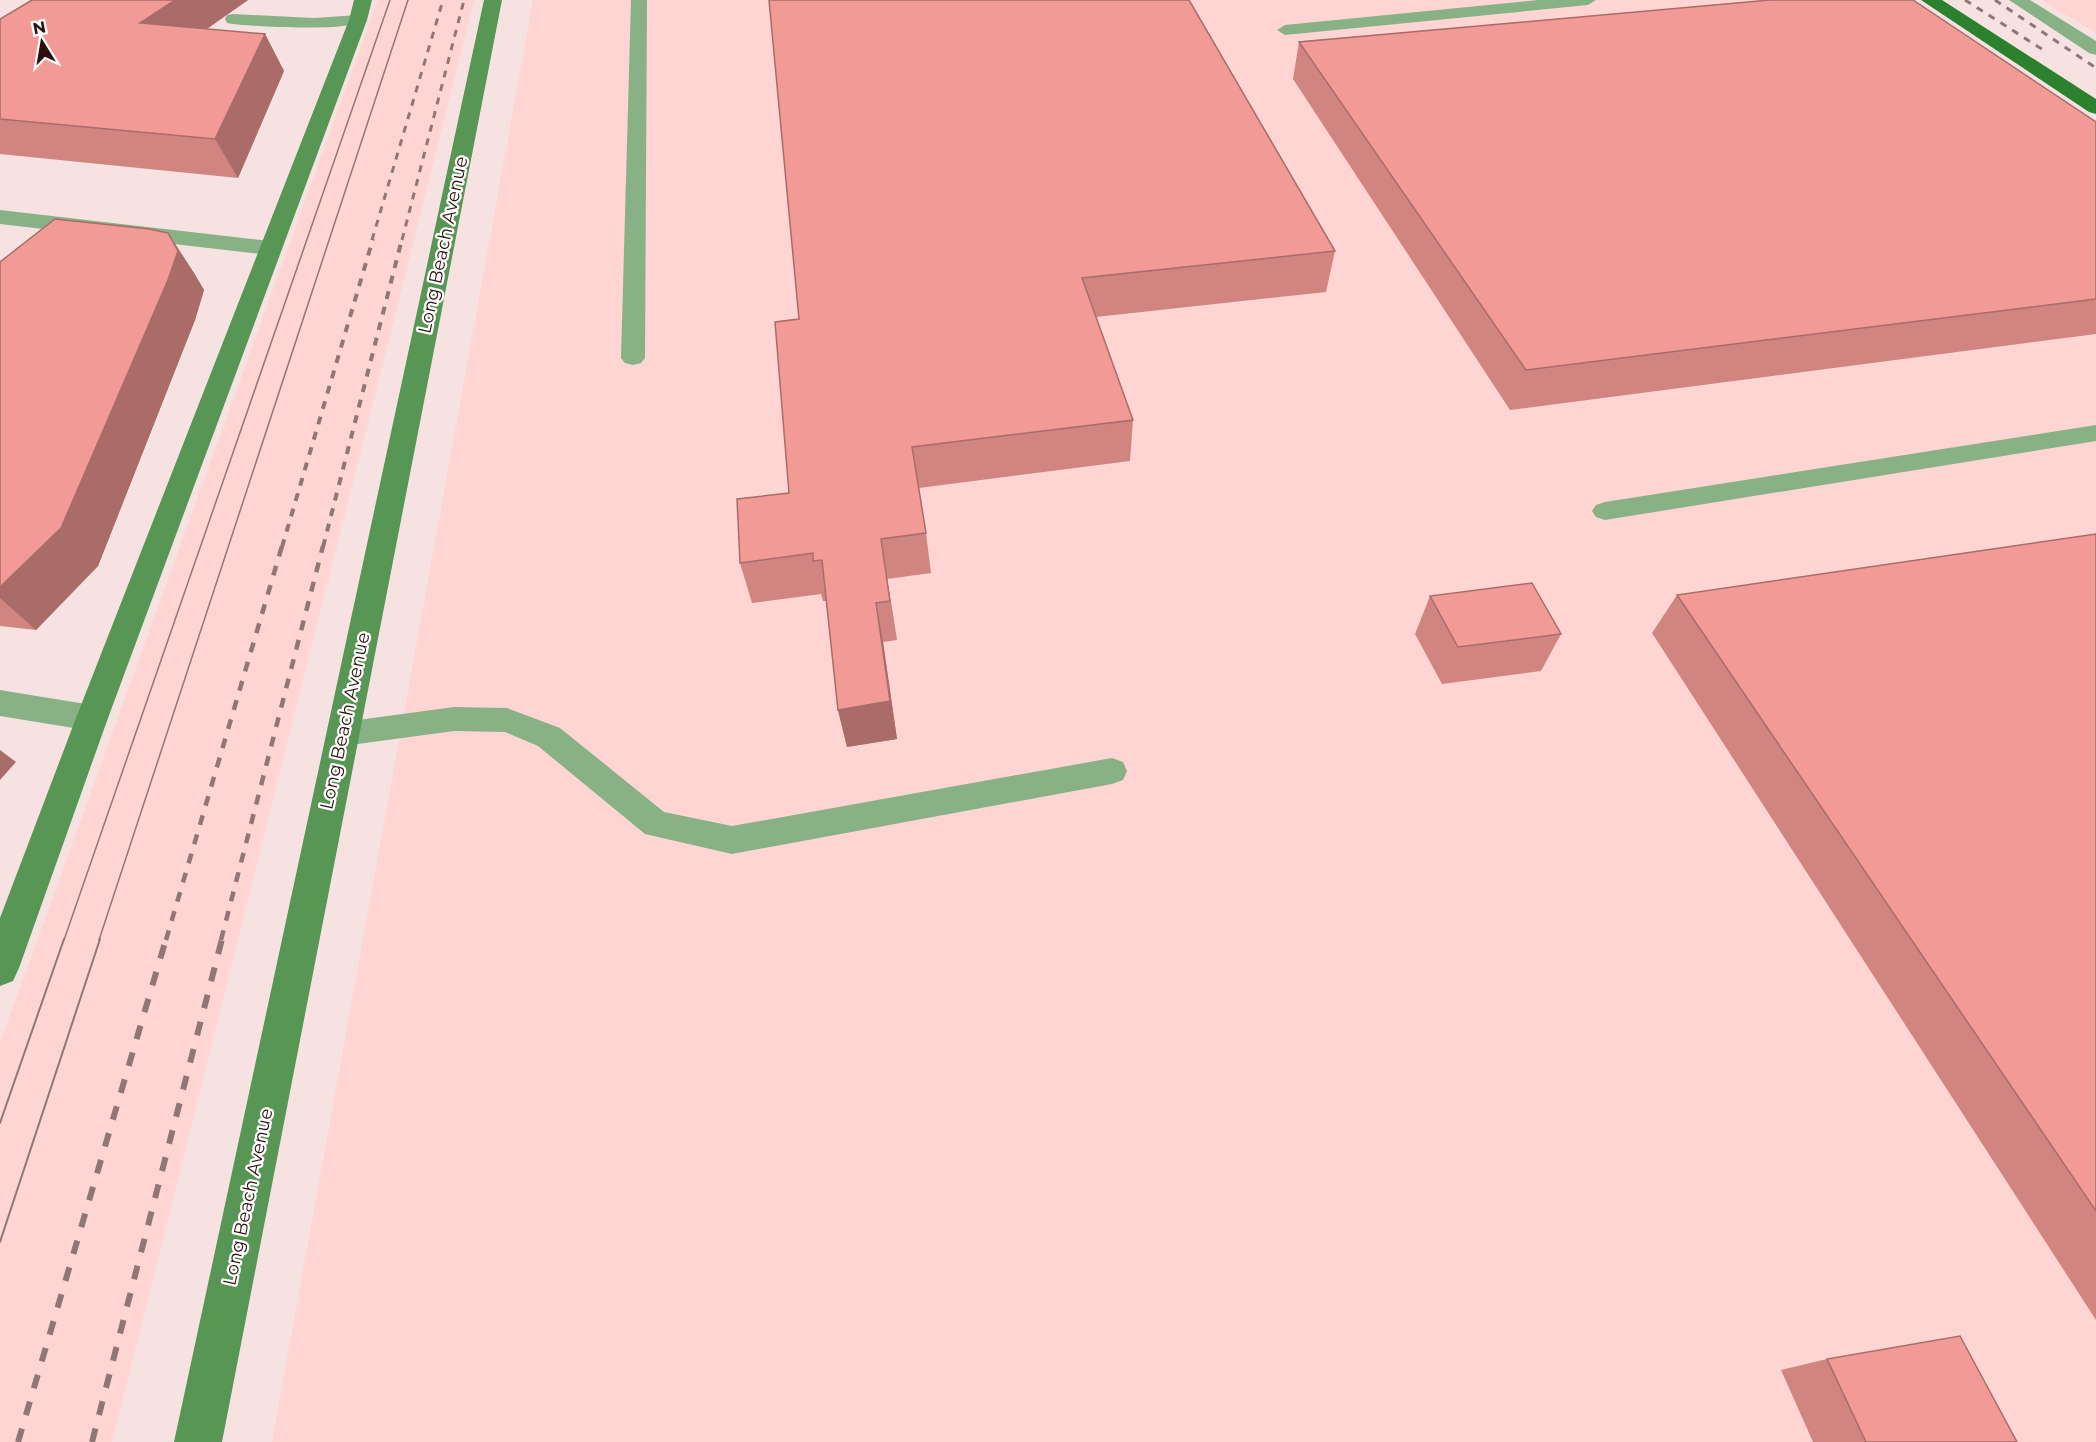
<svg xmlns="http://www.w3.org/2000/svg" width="2096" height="1442" font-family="Montserrat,sans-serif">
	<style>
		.built { fill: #fed5d2 }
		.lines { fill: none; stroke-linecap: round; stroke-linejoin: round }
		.service { fill: #88b286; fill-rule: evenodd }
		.minor { fill: #88b286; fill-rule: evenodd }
		.tertiary { fill: #88b286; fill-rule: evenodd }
		.secondary { fill: #579655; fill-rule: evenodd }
		.primary { fill: #2c812f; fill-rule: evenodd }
		.tram-far1 { stroke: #907776; stroke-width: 1.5 }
		.tram { stroke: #907776; stroke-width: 2 }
		.rail-far3 { stroke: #907776; stroke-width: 3; stroke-dasharray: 7 7; stroke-linecap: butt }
		.rail-far2 { stroke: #907776; stroke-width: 4; stroke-dasharray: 8 8; stroke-linecap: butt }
		.rail-far1 { stroke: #907776; stroke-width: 4.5; stroke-dasharray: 10 10; stroke-linecap: butt }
		.rail { stroke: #907776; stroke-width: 6; stroke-dasharray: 14 14; stroke-linecap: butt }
		.wall { fill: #d08581 }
		.shaded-wall { fill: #a96c69 }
		.building { fill: #f29b96; stroke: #a96c69; stroke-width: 1.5 }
		.labels { text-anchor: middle; stroke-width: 4.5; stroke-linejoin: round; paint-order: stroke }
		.street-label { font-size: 18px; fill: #2e0f0e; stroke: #fff }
	</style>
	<rect width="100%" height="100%" fill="#f6e3e1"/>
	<path class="built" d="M378 0H474L112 1442H0V1043Z
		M533 0H1887L2096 143V1442H272Z
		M2041 0H2096V33Z"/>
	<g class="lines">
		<path class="service" d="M631 0H647L645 358 641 363 633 365 625 363 621 358Z
			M1538 0H1596L1588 5 1285 35 1277 30 1285 25Z
			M233 14 314 18 358 15 366 20C357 32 246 27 227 23L225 19 227 15Z
			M2096 425V441L1605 520 1596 517 1592 511 1596 505 1605 502Z
			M454 707 507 708 560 728 664 812 732 826 1112 758 1123 762 1127 771 1123 780 1112 784 732 854 645 834 538 746 505 732 454 731 343 746 332 743 328 734 332 725 343 722Z"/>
		<path class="minor" d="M0 210 270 241 278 243 282 248 278 253 270 255 0 224Z
			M0 690 92 705 104 709 108 718 104 727 92 731 0 716Z"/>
		<path class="tertiary" d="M2009 0H2030L2096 41V55L2089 53Z"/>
		<path class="secondary" d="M354 0H372L367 20 108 718 19 968 13 981 0 986V918L76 718 349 20Z
			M484 0H502L222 1442H174Z"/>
		<path class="primary" d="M1921 0H1942L2096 99V114L2089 112Z"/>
		<path class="tram-far1" d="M64 940 390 0
			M99 940 408 0"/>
		<path class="tram" d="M0 1123 64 939
			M0 1242 100 939"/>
		<path class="rail-far3" d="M1965 0 2045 51
			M1995 0 2096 68
			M372 240 443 0
			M402 240 464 0"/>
		<path class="rail-far2" d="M282 547 373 239
			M323 547 402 239"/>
		<path class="rail-far1" d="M166 940 282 546
			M221 940 323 546"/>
		<path class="rail" d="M18 1442 166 939
			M92 1442 222 939"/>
	</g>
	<path class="wall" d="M32 0H248L207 29 265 34 284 71 238 178 0 154V19Z
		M769 0 1335 251 1326 292 1096 317 1133 420 1130 461 919 488 926 533 931 573 887 579 897 640 883 642 897 739 847 747 838 710 826 601H823L821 594 752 603 740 563 789 493 799 319Z
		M1299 42 2096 122V334L1510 410 1293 79Z
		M168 233 194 273 204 290 195 320 98 566 36 630 0 626V262Z
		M2096 534V1320L1652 633 1677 595Z
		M1430 596 1561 634 1541 671 1442 684 1415 634Z
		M1827 1359 2017 1442H1813L1781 1370Z"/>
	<path class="shaded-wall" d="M175 0H248L162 60 140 23Z
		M265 34 284 71 238 178 215 139Z
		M168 233 194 273 204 290 195 320 98 566 36 630 0 598V587Z
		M881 539 887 579 897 640 890 601Z
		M876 603 883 642 897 739 847 747 838 710Z
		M0 750 16 762 0 780Z"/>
	<path class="building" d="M32 0H175L140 23 265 34 215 139 0 119V19Z
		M769 0H1189L1335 251 1082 278 1133 420 912 447 926 533 881 539 890 601 876 603 890 701 838 710 822 560 813 561V553L740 563 737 499 789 493 775 322 799 319Z
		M1770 0H1913L2096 122V299L1526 370 1299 42Z
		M55 219 149 229 168 233 178 251 168 280 61 528 0 587V262Z
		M2096 534V1211L1677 595Z
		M1532 583 1561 634 1458 647 1430 596Z
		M1960 1336 2017 1442H1866L1827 1359Z"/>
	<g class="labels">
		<g class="street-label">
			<text transform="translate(443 245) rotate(-78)" y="6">Long Beach Avenue</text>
			<text transform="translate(345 721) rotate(-78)" y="6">Long Beach Avenue</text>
			<text transform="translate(248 1197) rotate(-78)" y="6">Long Beach Avenue</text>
		</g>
	</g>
	<g transform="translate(42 42) rotate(349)" stroke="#ffffff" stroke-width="4.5" paint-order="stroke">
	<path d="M0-4.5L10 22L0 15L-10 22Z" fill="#2e0f0e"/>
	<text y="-9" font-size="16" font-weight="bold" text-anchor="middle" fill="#2e0f0e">N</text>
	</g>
</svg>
